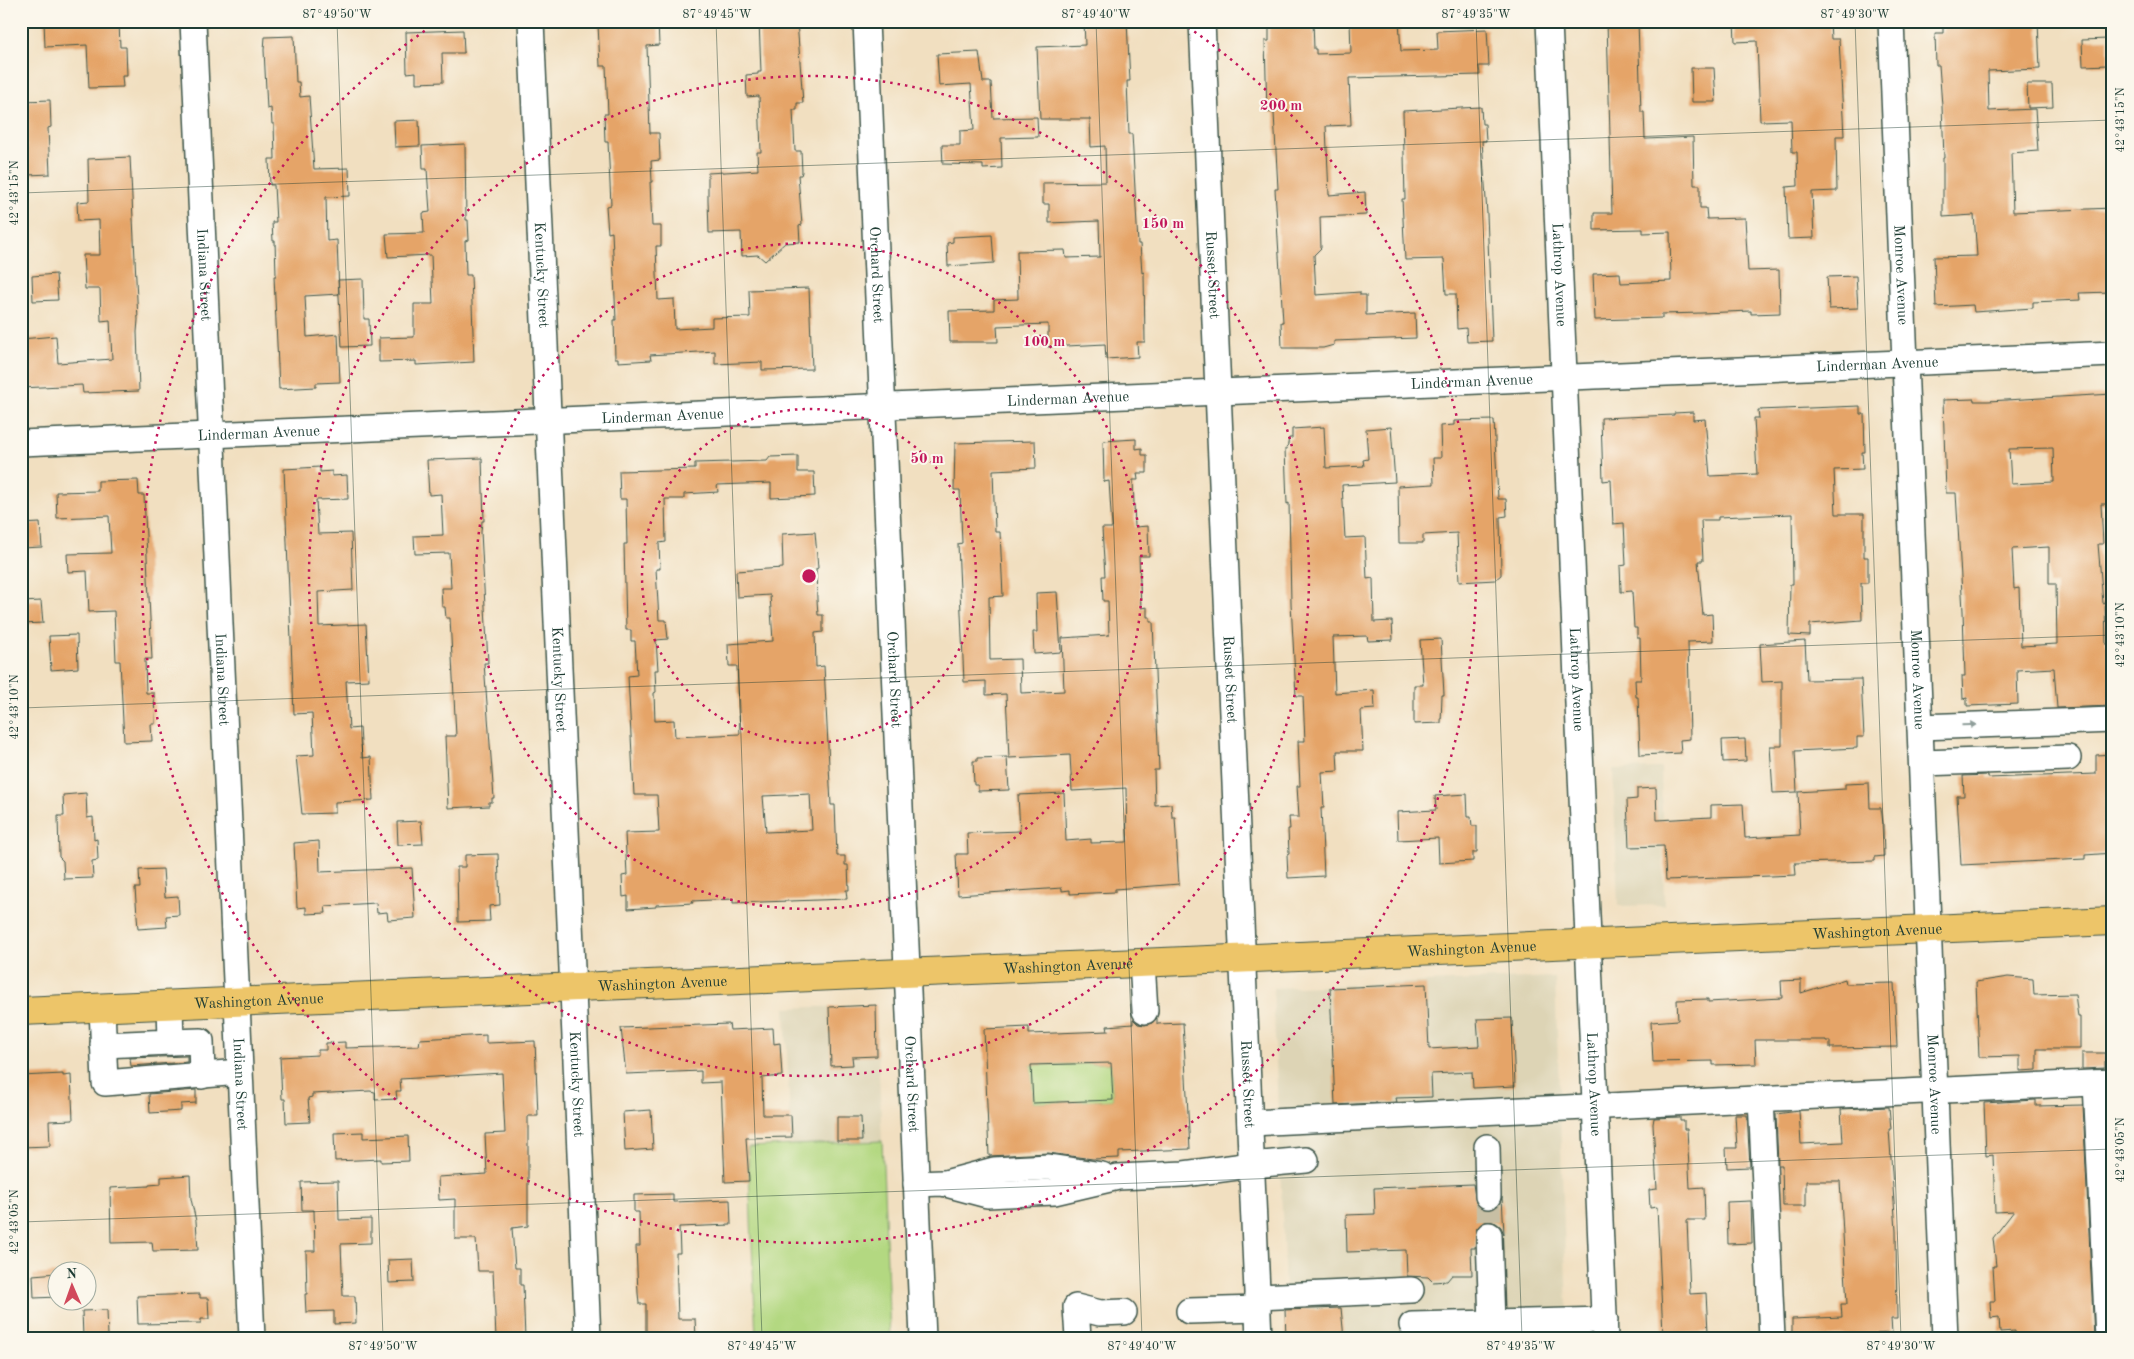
<svg xmlns="http://www.w3.org/2000/svg" width="2134" height="1359" font-family="'Old Standard TT',serif">
	<style>
		.built { fill: #ddd4b5 }
		.green { fill: #b3d881; stroke: #698a5a }
		.building { fill: #e5a468; fill-rule: evenodd }
		.lines { fill: none; stroke-linecap: round; stroke-linejoin: round }
		.minor-tunnel { stroke: #c7bfa4; stroke-width: 25; stroke-dasharray: 25 12; stroke-linecap: butt }
		.minor-casing { stroke: #3e5549; stroke-width: 28 }
		.major-casing { stroke: #3e5549; stroke-width: 30 }
		.minor { stroke: #fff; stroke-width: 25 }
		.major { stroke: #edc569; stroke-width: 28 }
		.oneway { fill: #8f9e9a }
		.ticks { fill: none; stroke: #1f3d34; stroke-width: 1; stroke-opacity: 0.45 }
		.ring { fill: none; stroke: #c2185b; stroke-width: 2.5; stroke-dasharray: 2.5 5 }
		.labels { text-anchor: middle; stroke-width: 4; stroke-linejoin: round; paint-order: stroke }
		.street-label { font-size: 15px; fill: #1f3d34; stroke: #fbf7ec }
		.centre { fill: #c2185b; stroke: #fbf7ec; stroke-width: 2.5 }
		.ring-label { font-size: 15px; text-anchor: middle; font-weight: bold; fill: #c2185b; stroke: #fbf7ec; stroke-width: 4; stroke-linejoin: round; paint-order: stroke }
		.neatline { fill: none; stroke: #1f3d34; stroke-width: 2 }
		.ticks-label { font-size: 12px; text-anchor: middle; fill: #1f3d34 }
	</style>
	<rect width="100%" height="100%" fill="#fbf7ec"/>
	<filter id="ink" filterUnits="userSpaceOnUse"><feTurbulence type="fractalNoise" baseFrequency=".02" numOctaves="2"/><feDisplacementMap in="SourceGraphic" scale="10" xChannelSelector="R" yChannelSelector="G"/><feConvolveMatrix kernelMatrix="1 2 1 2 8 2 1 2 1" color-interpolation-filters="sRGB"/></filter>
	<filter id="wash" filterUnits="userSpaceOnUse"><feTurbulence type="fractalNoise" baseFrequency=".0096" numOctaves="4" result="noise"/><feDisplacementMap in="SourceGraphic" scale="20" xChannelSelector="R" yChannelSelector="G"/><feGaussianBlur stdDeviation="1.12" result="paint"/><feColorMatrix in="noise" values="0 0 0 0 0 0 0 0 0 0 0 0 0 0 0 0 0 1.4 0 .05"/><feComposite in="paint" operator="in"/></filter>
	<g filter="url(#wash)">
		<rect width="100%" height="100%" fill="#f1dfc0"/>
		<path class="built" d="M1661 768 1664 905 1618 906 1613 769Z
			M1555 977 1568 1338H1287L1273 988Z
			M876 1005 882 1141 791 1145 785 1008Z"/>
		<path class="green" d="M1111 1063 1113 1100 1033 1103 1031 1065Z
			M882 1141 890 1338H756L748 1147Z"/>
		<g id="blocks">
			<path class="building" d="M44 21H119L120 47H126L127 76H122L123 87 89 88 87 45 45 47Z
				M759 21H797L803 103H797V110H793L795 151H801L802 172 801 175H798L802 225 799 226 800 242 785 243 765 261 758 255 742 256 741 232 709 233 708 200V173L758 170 757 152H761L759 96 747 97 746 75 758 74V72H761Z
				M1084 21H1127L1130 81H1127L1129 134H1132L1138 244H1140L1142 273 1144 272 1145 342H1137L1138 357 1106 359 1105 344 1048 347V324L997 326 998 342H950L949 311 994 310V300L1018 299 1017 251 1065 250 1066 258 1100 257 1099 221 1049 223V204H1043V183L1106 182 1105 146 1091 147 1090 119H1040L1037 47 1085 45Z
				M1269 21H1313L1314 49H1316V54L1351 53 1350 21H1399L1401 51 1438 50 1437 31 1487 29 1489 66H1479L1480 75 1349 78 1351 125 1326 126 1329 195 1365 192 1366 215 1320 217 1321 248 1314 255 1316 295 1360 292V295H1366V315L1415 313 1416 338 1334 341V345L1323 348H1282L1281 322H1283L1275 189H1278L1274 113 1267 112 1265 41H1269Z
				M1607 21H1638L1641 112H1644L1645 139 1693 137 1694 185H1700V208H1706L1707 219 1745 218 1748 271 1779 270 1780 313 1751 314V311L1702 313 1662 314V318L1595 320 1593 274 1620 273 1621 283 1671 281 1670 232 1643 233V229L1594 230V213H1612Z
				M1734 21H1830L1831 39H1839L1844 136H1836L1837 191 1812 192 1814 238 1788 239 1786 187 1798 186 1797 152H1792L1791 120 1760 121 1757 41 1735 42Z
				M1943 21H2038L2040 69 1988 71 1989 111 2035 109 2038 151 2011 153 2013 212 2113 208 2111 292 2079 293 2080 300 2033 302V308L1974 312 1973 305 1936 307 1934 257 1977 256 1974 215 1943 217V158H1944L1942 106 1939 65H1936L1935 33H1943Z
				M658 22 659 45 647 46 650 133H659L660 160 651 161 652 182H650L652 226H661V246H656L658 300 674 299 675 329 712 327V318L750 317 749 290 809 288 812 369 762 370V362L715 364V351L650 355 651 360 618 362V358H615L614 320H616L612 232 608 233 606 206 611 205 608 142H605L604 114H608L606 66H600L598 24Z
				M463 30 464 53H442L443 82 416 83V72L407 73 406 32Z
				M294 36 296 82H299L300 97 309 96 314 169 349 168 350 196 326 197 327 241 337 240 339 294 305 296 307 337 338 334 340 382 316 383V387L279 389 274 276H276L275 241H273L272 222H276L274 185H270L269 159H275L274 124H272L271 108 267 109 264 50 265 37Z
				M2108 39V65L2083 66 2082 40Z
				M979 52 983 82H991L993 118 1037 117 1038 137 1001 138 1002 168 983 169V165L943 164 942 145H960V131L974 130 971 84 939 86 937 54Z
				M1691 68H1714L1716 102H1692Z
				M2027 84H2052L2053 107 2028 108Z
				M50 100 51 127 48 128 50 174 28 175 24 101Z
				M1481 107 1482 124H1485L1486 141H1482L1487 214 1492 341 1467 342 1466 328 1457 329 1456 294H1446L1444 259 1405 260 1402 199H1405L1403 111Z
				M419 120 420 146 395 147 394 121Z
				M465 144 466 220H468L469 240 465 241 466 275H471L474 362 416 365V361L379 362V338L414 337V304H433L431 255 388 257 386 234 424 233 423 213 430 212 427 169H423L422 146Z
				M130 157 138 320 137 332 139 391 83 393 82 385 21 388V339L56 336 58 363 112 359 110 320 101 321 100 289H85L83 255H100L99 220 78 221 77 202 89 201 88 159Z
				M992 235 994 263 948 266 947 243 953 242V237Z
				M56 274 58 300 33 301 32 276Z
				M1856 276 1858 308 1829 309 1827 277Z
				M363 279 364 319H369L370 346 342 347 338 280Z
				M2113 394V504H2101L2103 544H2098L2103 603 2105 602 2106 644H2113V706L2057 708 2054 668 2017 670 2018 704 1967 706V698L1963 699 1962 676H1965L1963 611 1956 493H1946L1943 400 1974 399V401H1988ZM2053 448 2054 482 2011 484 2009 449ZM2049 547V584H2056L2057 644 2021 646 2019 588 2014 589 2012 549Z
				M1860 406V414H1864L1865 452H1862L1863 469 1834 470 1836 514H1864V557H1868V583H1861L1862 620 1810 624V636L1789 635 1790 584H1793L1792 514 1718 517V520H1701L1703 561H1698L1703 615 1712 614 1713 641 1688 642 1690 739 1680 740 1681 753 1640 755 1638 697H1636L1635 680H1641L1640 638H1637V628H1634L1632 591 1621 592V590L1620 566 1626 565 1624 523 1613 524 1611 480 1603 481 1601 418 1674 415V413L1693 412V420L1705 419 1710 476 1757 474 1754 418H1759L1758 410Z
				M1494 420 1498 499H1506L1507 516 1500 517 1501 575 1495 580 1459 582 1457 533 1423 535V543H1399L1398 486 1434 484 1433 458H1441L1440 426 1454 425V421Z
				M1324 427 1326 468 1364 466 1363 460 1368 459 1366 429 1391 427 1395 482 1342 485 1345 538 1365 537 1367 579 1373 578 1374 622 1392 621 1393 640 1368 641 1367 636 1333 637 1335 693 1374 690 1375 709 1361 710 1363 751H1337L1338 771 1322 772 1324 808H1321L1324 876 1288 878 1287 855 1289 854 1288 829H1290L1289 817H1299L1297 786H1300L1298 741H1305L1303 696H1296L1291 603 1289 503 1287 504 1285 449H1287L1289 438H1292V429Z
				M1136 439V449L1142 448V455H1147V473H1137L1138 480H1133L1135 527 1148 526 1149 556H1139L1141 608 1147 607V617H1150V622H1153L1159 770H1154L1155 805 1171 804 1172 817H1175L1179 884 1115 889V892L1070 894V890L1062 891V888L958 895 956 854H968L967 833 1020 831 1018 795 1064 793 1066 841 1091 839V843L1127 842 1126 788 1072 791 1070 755 1009 758 1006 694 986 695V681L964 682 958 544 962 543 960 490H954L955 443 1035 441 1036 468 993 470 995 532H1000L1003 596 989 597 990 660 1020 659 1021 693 1064 691 1062 638 1109 635 1108 601H1103L1102 576H1105L1102 528H1112L1109 481 1104 482 1103 441Z
				M798 456V472H814L815 496 771 498V483L717 485 718 492 684 494V499H665L666 542 659 543 660 569H656L659 620H666L668 639 656 640 658 670H655L656 692 654 693 655 721 674 720 675 737 740 734 737 666H729L728 644 773 641 770 595 737 597 736 571 783 568 782 534 815 532 818 568 816 569 817 600 818 615H823V632L815 633 816 667 824 666 831 805H835L837 856H845V865H848L849 890H846L847 899 733 903V899L692 901 693 903 656 905V907L628 909V896L623 897 622 876 627 875 625 833 659 832 657 795H634L628 676 637 675 635 641H631V630H626L624 544H627L626 499H620L619 471 695 469V463L767 461 770 457ZM810 794 812 830 766 832 763 796Z
				M482 458 484 521H482L481 532 488 663H484L494 798H492V802H489V806L448 808 445 736H456L450 618H446L445 607H442L441 588H451L449 553 415 554 414 536 443 535 441 494 429 495 427 460Z
				M320 467V472L332 471V476L347 475 348 499 316 500 318 534 351 533 353 590 318 592 319 626 366 624 369 680 346 681 349 729 360 728 362 758 371 757 373 800 335 802V813L302 814 296 756 314 755 312 713 294 714 284 469Z
				M138 480 139 495H144L152 659H145L146 693H154L155 724H151L152 741 124 742 120 661H116L114 611 89 612 87 571 68 572 67 554 111 553 109 516 57 518 56 492 98 491V481Z
				M40 523 42 547 21 548V524Z
				M1057 592 1061 652 1034 654 1033 632H1037L1036 593Z
				M41 601 43 623 21 624V602Z
				M77 635 78 668 51 670 49 636Z
				M1441 639 1444 695H1442L1441 723 1414 724V685H1423L1420 640Z
				M1805 641 1807 680 1861 679 1864 737H1857V748L1795 751 1797 792 1773 793 1770 746H1782V681L1762 682 1760 644Z
				M1745 739 1746 761 1723 762 1722 740Z
				M2113 754V853L2085 855V859L1961 865 1957 796H1964L1963 776 1988 775V778L2096 774V755Z
				M1007 757 1009 790 978 791V785H974L973 761H977V758Z
				M1869 783 1870 808H1881L1883 824 1884 856 1875 857V861L1795 863 1796 875 1666 880 1664 846 1629 847 1627 800 1637 799V789L1656 788 1657 820 1711 817V805L1743 804 1745 838 1800 835 1798 792 1845 789V784Z
				M86 793 87 818 93 817 94 840 97 839 98 860 92 861 93 878 64 879 63 861 59 857 58 816H64L63 795Z
				M1467 794 1468 817H1471L1472 826H1477V852H1473V861L1439 863 1438 838 1398 840 1397 812 1436 810 1435 796Z
				M421 821 423 844 398 845 397 822Z
				M319 841 320 872 412 868 415 918 388 920 387 912 377 913 376 903 325 906 326 913 306 914V907L297 908 294 843Z
				M498 854 500 905 489 906 490 921 458 922 457 867H465V855Z
				M163 869 165 897 178 896 179 915 166 916 167 927 138 929 135 888H140L139 870Z
				M2008 977 2033 979 2034 995 2075 994 2078 1017H2080V1049H2037V1070L2020 1071V1056L1979 1057 1976 982Z
				M1845 979 1846 984 1894 983 1897 1047 1830 1048V1041H1826V1040H1755L1756 1064 1713 1065V1061L1653 1062 1651 1022 1678 1020 1677 1000 1708 999V1002L1782 998 1781 981 1801 980V993Z
				M1426 984 1429 1049 1479 1046 1477 1019 1512 1018 1515 1086 1473 1088 1472 1072 1431 1074 1432 1097 1396 1098 1397 1102 1335 1105 1330 988Z
				M876 1005 877 1056 852 1057 853 1065 831 1066 829 1007Z
				M1157 1018V1024L1183 1023 1190 1149 1119 1152V1158L1093 1159 1048 1153 989 1156 984 1029 1029 1027V1034L1108 1031 1107 1026 1133 1024V1019L1138 1024 1145 1025 1152 1023ZM1111 1063 1113 1100 1033 1103 1031 1065Z
				M729 1024 730 1030 773 1028 774 1044 780 1043 782 1076 762 1078 763 1115H791L792 1137 746 1138 749 1181 725 1182 721 1082 701 1083V1071L626 1074 621 1028Z
				M486 1035V1043H488L535 1041 538 1116H528V1226L512 1228 515 1268H520V1285H523L525 1338H496L493 1271H478L476 1239H455V1199L439 1200 438 1177 487 1174 485 1134 505 1133 502 1073 400 1079 401 1091H396L397 1099 375 1100V1092L370 1091 312 1094V1097L308 1098 310 1122 286 1123 285 1099H282L280 1057 318 1055V1050H326V1043L345 1042V1048L419 1046 420 1039Z
				M2082 1053H2105V1068L2082 1069Z
				M187 1056V1062L131 1066 130 1058Z
				M63 1074V1076L71 1075 73 1120 49 1121 50 1146 21 1147V1076Z
				M196 1090V1103L181 1104V1111L150 1113 149 1094Z
				M2036 1100V1106L2083 1105 2094 1338H2015V1331L2000 1332 1999 1317 1991 1318 1990 1301H1995L1993 1266H1996L1993 1238 2014 1211 1995 1212 1993 1155 1986 1156 1984 1103Z
				M1889 1107 1891 1129H1889L1896 1231 1897 1319H1891L1892 1333 1792 1338V1319L1842 1317 1841 1304H1847L1840 1181H1806V1206H1783L1782 1165H1778L1776 1114 1799 1111 1801 1144 1843 1142 1841 1109Z
				M651 1110 653 1149 625 1151 623 1112Z
				M1735 1115H1747L1750 1167 1727 1168 1726 1148H1737Z
				M837 1117H861L862 1141H837Z
				M1680 1117V1120H1684V1129H1687L1690 1188 1704 1187 1705 1220H1687L1690 1294 1706 1293 1708 1332 1663 1334 1657 1207 1650 1208 1649 1190 1657 1189 1653 1124 1654 1118Z
				M363 1132V1138L408 1136 409 1161 381 1162V1159L335 1161 334 1133Z
				M190 1175 191 1199 196 1221 198 1250 153 1251 152 1242 111 1243 110 1188 149 1186V1185L161 1184V1177Z
				M338 1181 339 1220 371 1219V1243L341 1244 343 1296H355L356 1323 334 1324V1311L306 1312 305 1294H307L306 1251H315L314 1210H302L301 1182Z
				M1473 1184 1476 1203 1482 1209 1489 1210 1495 1208 1500 1203 1502 1197 1504 1234 1501 1227 1496 1223 1489 1221 1482 1223 1477 1228 1475 1248H1471L1472 1275H1452L1447 1281 1433 1282 1428 1277 1407 1276 1406 1250 1347 1252 1346 1215 1375 1214 1374 1188Z
				M673 1194V1202L730 1200 731 1225 679 1227 680 1253H676L678 1319H695L696 1338H646V1304H639L638 1293 636 1246H640L639 1212H634V1195Z
				M1751 1201 1752 1243 1728 1244 1727 1202Z
				M413 1259 414 1282 389 1283 388 1260Z
				M57 1273 58 1297 34 1298 33 1275Z
				M200 1294V1298H208L209 1319H201V1323L138 1324 137 1296Z
				M1341 1308 1344 1338H1286L1285 1310Z
				M107 1310 108 1336 83 1337 82 1311Z"/>
		</g>
	</g>
	<g filter="url(#ink)">
		<use href="#blocks" fill-opacity="0" stroke="#3e5549" stroke-width="1"/>
		<g class="lines">
			<path class="minor-tunnel" d="M1488 1196 1489 1235"/>
			<g class="minor-casing">
				<g id="minor">
					<path id="s1" d="M193 21 252 1338"/>
					<path id="s2" d="M531 21 588 1338"/>
					<path id="s3" d="M866 21 923 1338"/>
					<path id="s4" d="M1202 21 1259 1338"/>
					<path id="s5" d="M1549 21 1605 1338"/>
					<path id="s6" d="M1891 21 1945 1338"/>
					<path id="s7" d="M21 443 2113 354"/>
					<path d="M1920 727 2113 720"/>
					<path d="M1922 763 2068 758"/>
					<path d="M1142 962 1145 1011"/>
					<path d="M102 1007 105 1083 240 1072"/>
					<path d="M171 1042 201 1041 202 1076"/>
					<path d="M103 1045 171 1042 170 1005"/>
					<path d="M2096 1083 2108 1338"/>
					<path d="M1761 1098 1772 1338"/>
					<path d="M1250 1123 2113 1082"/>
					<path d="M1487 1147 1488 1196"/>
					<path d="M945 1183 994 1170 1049 1167 1102 1175"/>
					<path d="M916 1184 942 1183 987 1195 1054 1192 1118 1177 1184 1174 1252 1165 1306 1160"/>
					<path d="M1489 1235 1492 1323"/>
					<path d="M1257 1297 1411 1290"/>
					<path d="M1189 1311 1258 1309"/>
					<path d="M1412 1325 1605 1320"/>
					<path d="M1078 1338 1076 1307 1100 1313 1124 1312"/>
				</g>
			</g>
			<g class="major-casing">
				<g id="major">
					<path id="s8" d="M21 1011 2113 921"/>
				</g>
			</g>
			<use href="#minor" class="minor"/>
			<use href="#major" class="major"/>
		</g>
		<defs><path id="oneway-solid" d="M-6-.8H1V-3.2L6.5 0L1 3.2V.8H-6Z" transform="scale(1.25)"/></defs>
		<use class="oneway" href="#oneway-solid" transform="translate(1969 725) rotate(-2)"/>
	</g>
	<path class="ticks" d="M337 21 383 1338M716 21 762 1338M1096 21 1142 1338M1476 21 1522 1338M1855 21 1901 1338M21 193 2113 120M21 708 2113 635M21 1222 2113 1149"/>
	<g class="ring">
		<circle cx="809" cy="576" r="167"/>
		<circle cx="809" cy="576" r="333"/>
		<circle cx="809" cy="576" r="500"/>
		<path d="M1182 23A667 667 0 1 1 436 23"/>
	</g>
	<g class="labels">
		<g class="street-label">
			<text dy="5" stroke="none"><textPath href="#s1" startOffset="254">Indiana Street</textPath></text>
			<text dy="5" stroke="none"><textPath href="#s2" startOffset="254">Kentucky Street</textPath></text>
			<text dy="5" stroke="none"><textPath href="#s3" startOffset="254">Orchard Street</textPath></text>
			<text dy="5" stroke="none"><textPath href="#s4" startOffset="254">Russet Street</textPath></text>
			<text dy="5" stroke="none"><textPath href="#s5" startOffset="254">Lathrop Avenue</textPath></text>
			<text dy="5" stroke="none"><textPath href="#s6" startOffset="254">Monroe Avenue</textPath></text>
			<text dy="5" stroke="none"><textPath href="#s7" startOffset="1858">Linderman Avenue</textPath></text>
			<text dy="5" stroke="none"><textPath href="#s7" startOffset="1452">Linderman Avenue</textPath></text>
			<text dy="5" stroke="none"><textPath href="#s7" startOffset="1048">Linderman Avenue</textPath></text>
			<text dy="5" stroke="none"><textPath href="#s7" startOffset="642">Linderman Avenue</textPath></text>
			<text dy="5" stroke="none"><textPath href="#s7" startOffset="238">Linderman Avenue</textPath></text>
			<text dy="5" stroke="none"><textPath href="#s1" startOffset="659">Indiana Street</textPath></text>
			<text dy="5" stroke="none"><textPath href="#s3" startOffset="659">Orchard Street</textPath></text>
			<text dy="5" stroke="none"><textPath href="#s5" startOffset="659">Lathrop Avenue</textPath></text>
			<text dy="5" stroke="none"><textPath href="#s6" startOffset="659">Monroe Avenue</textPath></text>
			<text dy="5" stroke="none"><textPath href="#s2" startOffset="659">Kentucky Street</textPath></text>
			<text dy="5" stroke="none"><textPath href="#s4" startOffset="659">Russet Street</textPath></text>
			<text dy="5" stroke="none"><textPath href="#s8" startOffset="1858">Washington Avenue</textPath></text>
			<text dy="5" stroke="none"><textPath href="#s8" startOffset="1452">Washington Avenue</textPath></text>
			<text dy="5" stroke="none"><textPath href="#s8" startOffset="1048">Washington Avenue</textPath></text>
			<text dy="5" stroke="none"><textPath href="#s8" startOffset="642">Washington Avenue</textPath></text>
			<text dy="5" stroke="none"><textPath href="#s8" startOffset="238">Washington Avenue</textPath></text>
			<text dy="5" stroke="none"><textPath href="#s1" startOffset="1064">Indiana Street</textPath></text>
			<text dy="5" stroke="none"><textPath href="#s2" startOffset="1064">Kentucky Street</textPath></text>
			<text dy="5" stroke="none"><textPath href="#s3" startOffset="1064">Orchard Street</textPath></text>
			<text dy="5" stroke="none"><textPath href="#s4" startOffset="1064">Russet Street</textPath></text>
			<text dy="5" stroke="none"><textPath href="#s5" startOffset="1064">Lathrop Avenue</textPath></text>
			<text dy="5" stroke="none"><textPath href="#s6" startOffset="1064">Monroe Avenue</textPath></text>
		</g>
	</g>
	<circle cx="809" cy="576" r="8" class="centre"/>
	<g class="ring-label">
		<text x="1281" y="110">200 m</text>
		<text x="1163" y="228">150 m</text>
		<text x="1044" y="346">100 m</text>
		<text x="927" y="463">50 m</text>
	</g>
	<rect width="2134" height="1359" fill="none" stroke="#fbf7ec" stroke-width="55"/>
	<g transform="translate(72 1286) rotate(358)"><circle r="24" fill="#fbf7ec" stroke="#a3ada2"/>
	<path d="M0-4L9 19L0 12L-9 19Z" fill="#d1495b"/>
	<text y="-8" font-size="14" font-weight="bold" text-anchor="middle" fill="#1f3d34">N</text>
	</g>
	<rect x="28" y="28" width="2078" height="1304" class="neatline"/>
	<g class="ticks-label">
		<text x="337" y="18">87°49'50"W</text>
		<text x="717" y="18">87°49'45"W</text>
		<text x="1096" y="18">87°49'40"W</text>
		<text x="1476" y="18">87°49'35"W</text>
		<text x="1855" y="18">87°49'30"W</text>
		<text transform="translate(2120 120) rotate(-90)" y="4">42°43'15"N</text>
		<text transform="translate(14 193) rotate(-90)" y="4">42°43'15"N</text>
		<text transform="translate(2120 635) rotate(-90)" y="4">42°43'10"N</text>
		<text transform="translate(14 707) rotate(-90)" y="4">42°43'10"N</text>
		<text transform="translate(2120 1150) rotate(-90)" y="4">42°43'05"N</text>
		<text transform="translate(14 1222) rotate(-90)" y="4">42°43'05"N</text>
		<text x="383" y="1350">87°49'50"W</text>
		<text x="762" y="1350">87°49'45"W</text>
		<text x="1142" y="1350">87°49'40"W</text>
		<text x="1521" y="1350">87°49'35"W</text>
		<text x="1901" y="1350">87°49'30"W</text>
	</g>
</svg>
